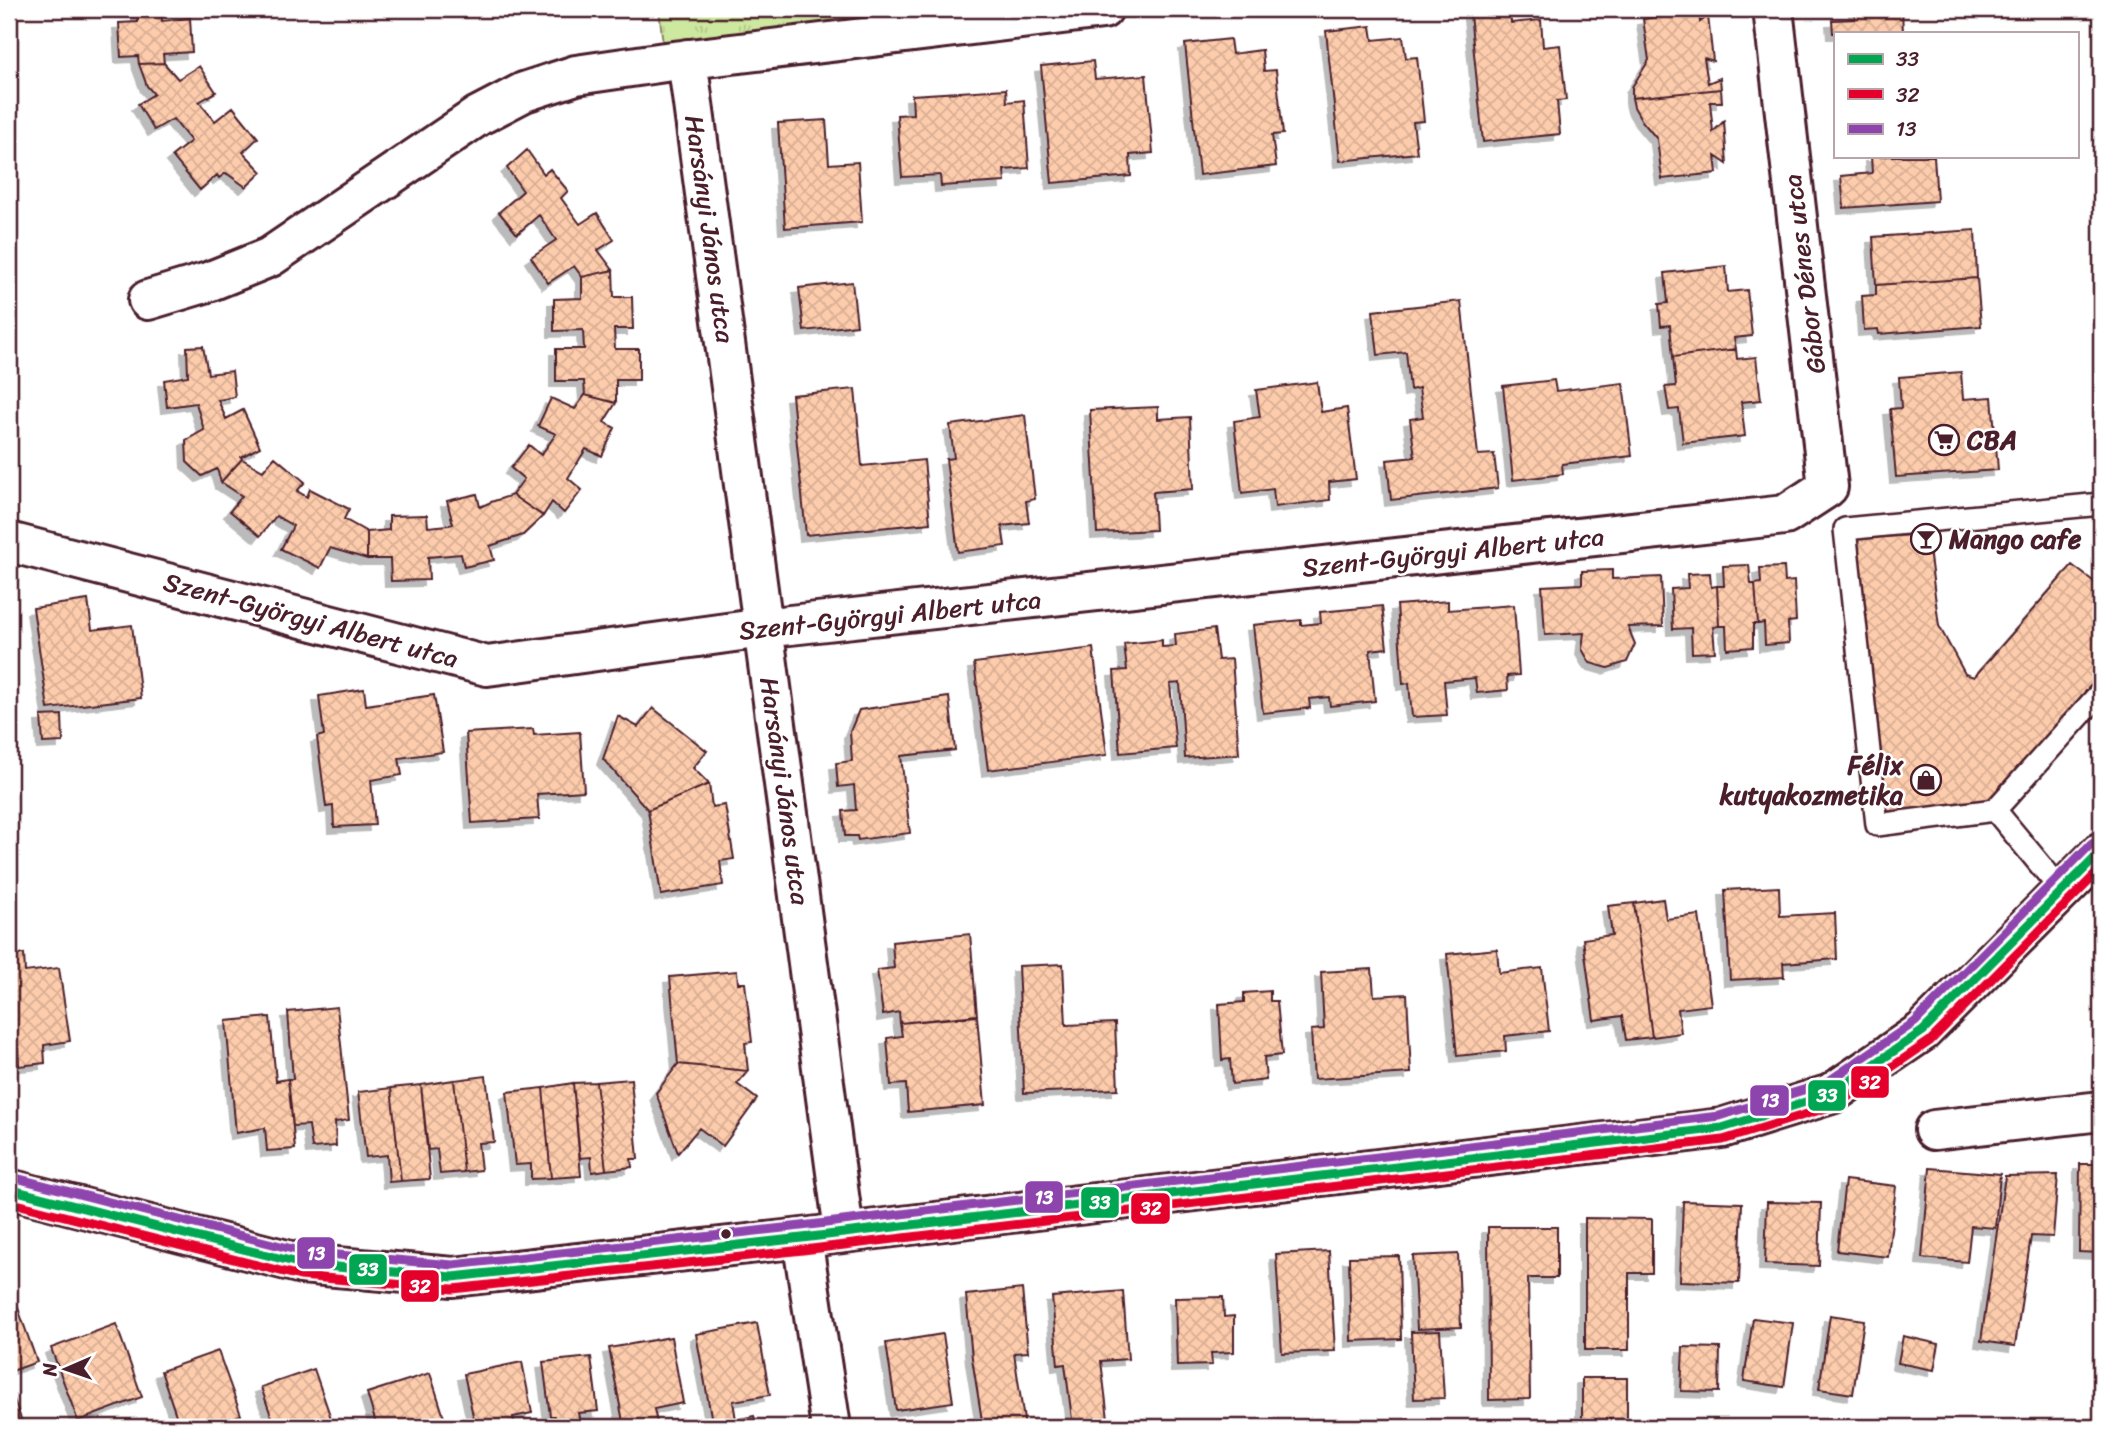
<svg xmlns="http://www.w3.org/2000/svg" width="2110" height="1436" font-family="Sriracha,sans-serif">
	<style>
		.grass { fill: url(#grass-tufts); stroke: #8c8465; stroke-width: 2 }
		.building { fill: url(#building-cross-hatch); stroke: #4a1f2b; stroke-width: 2; filter: url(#shadow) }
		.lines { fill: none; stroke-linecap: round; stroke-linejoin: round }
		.service-casing { stroke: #4a1f2b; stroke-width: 26 }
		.minor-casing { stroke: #4a1f2b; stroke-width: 44 }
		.service { stroke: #fff; stroke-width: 21 }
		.minor { stroke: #fff; stroke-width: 38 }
		.bus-1-casing { stroke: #fff; stroke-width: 14 }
		.bus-2-casing { stroke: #fff; stroke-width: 14 }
		.bus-3-casing { stroke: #fff; stroke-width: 14 }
		.bus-1 { stroke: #00a651; stroke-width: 9 }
		.bus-2 { stroke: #e4002b; stroke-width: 9 }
		.bus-3 { stroke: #8e44ad; stroke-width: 9 }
		.bus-dot { fill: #4a1f2b; stroke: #fff; stroke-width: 2.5 }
		.labels { text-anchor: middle; stroke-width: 5; stroke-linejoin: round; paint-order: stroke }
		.street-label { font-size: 26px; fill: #4a1f2b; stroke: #fff }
		.poi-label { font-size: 26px; font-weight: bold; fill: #4a1f2b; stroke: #fff; text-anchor: start }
		.line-badge { stroke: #fff; stroke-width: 2.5 }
		.badge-label { font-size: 19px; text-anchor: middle; font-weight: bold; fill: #fff }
	</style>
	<defs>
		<pattern id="grass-tufts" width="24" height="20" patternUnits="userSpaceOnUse" patternTransform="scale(1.75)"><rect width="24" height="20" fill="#cde89f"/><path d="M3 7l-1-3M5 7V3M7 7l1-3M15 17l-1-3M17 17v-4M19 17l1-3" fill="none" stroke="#b2c789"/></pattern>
		<pattern id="building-cross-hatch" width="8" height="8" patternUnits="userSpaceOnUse" patternTransform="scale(1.75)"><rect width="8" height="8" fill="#fdccac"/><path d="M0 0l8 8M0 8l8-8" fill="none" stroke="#daaf94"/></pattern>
		<filter id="shadow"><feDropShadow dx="-6" dy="6" stdDeviation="0" flood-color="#0004"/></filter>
	</defs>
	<rect width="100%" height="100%" fill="#fff"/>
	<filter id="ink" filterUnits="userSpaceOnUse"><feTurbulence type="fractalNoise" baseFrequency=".0143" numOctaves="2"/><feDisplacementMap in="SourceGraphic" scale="14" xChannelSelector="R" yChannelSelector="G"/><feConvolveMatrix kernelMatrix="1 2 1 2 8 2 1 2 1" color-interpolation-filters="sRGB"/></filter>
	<g filter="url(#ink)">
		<path class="grass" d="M659 9H882L885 35 665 62Z"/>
		<path class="building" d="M138 9H161L162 21 190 18 192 52 163 54 164 63 139 64 138 56 121 57 119 23 138 22Z
			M1855 9H1902L1903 33H1833L1832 20 1855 19Z
			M1510 10 1511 23 1541 20 1543 47 1560 45 1566 100 1557 101 1560 134 1483 142 1470 14Z
			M1699 11 1700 22 1708 16 1713 61 1704 58 1708 83 1720 78 1721 89 1632 98V87L1649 60 1643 19Z
			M1371 26 1373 40 1403 37 1406 58 1417 57 1424 121 1413 122 1417 153 1340 161 1326 31Z
			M1230 39 1232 54 1262 50 1264 71 1276 70 1283 134 1272 135 1276 166 1199 175 1185 44Z
			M1093 61 1095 79 1146 75 1153 153 1130 155 1131 176 1052 183 1041 66Z
			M164 63 178 79 199 66 216 92 199 102 215 121 233 107 258 138 243 152 262 172 246 187 226 173 219 178 217 175 200 190 172 156 191 141 173 119 154 130 138 104 154 94 147 86 139 64Z
			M1006 89 1007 102 1024 100 1029 168 1004 170 1005 182 941 186 940 175 902 177 897 115 913 114 912 95Z
			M1721 89 1722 102H1710L1713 132 1724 121 1727 164 1715 156 1717 173 1662 179 1657 139 1642 121 1634 107 1632 98Z
			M826 120 829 164 858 162 862 222 785 228 778 123Z
			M527 150 544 174 550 169 568 191 561 198 580 224 597 213 614 240 598 250 613 270 582 277 574 266 548 283 531 257 556 240 539 215 517 234 499 212 523 191 507 168Z
			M1871 156H1934L1937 201 1844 208 1841 176 1872 173Z
			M1975 230 1977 278 1876 285 1873 237Z
			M1726 266 1728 292 1747 290 1752 336 1734 338 1736 349 1673 357 1670 325 1661 326 1659 304 1668 303 1665 273Z
			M613 270 614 297H632L633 329H614L615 349H639V380H616V403L585 395 584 381H556V349H584L583 330 554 331V299L582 298V277Z
			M1977 278 1981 326 1879 334 1878 329 1864 330 1862 296 1876 295V285Z
			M852 282 857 325 804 331 799 288Z
			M1461 301 1478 455 1494 454 1498 488 1391 500 1387 460 1415 457 1410 419 1423 417 1419 388 1410 390 1406 352 1378 355 1373 311Z
			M203 346 208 374 232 371 235 397 218 400 226 419 243 410 260 447 241 457 242 459 221 482 217 469 202 476 187 462 186 440 204 430 196 403 167 407 164 380 188 376 187 347Z
			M1736 349 1737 359 1756 357 1761 400 1741 402 1745 436 1683 443 1679 409 1669 410 1665 387 1676 386 1673 357Z
			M1961 372 1963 399 1992 397 1998 470 1896 477 1890 409 1901 408 1899 377Z
			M1554 380 1556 391 1623 383 1632 456 1562 464 1563 474 1513 480 1503 386Z
			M1317 382 1321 412 1347 408 1356 479 1329 482 1330 500 1275 507 1273 489 1242 493 1234 421 1260 417 1256 390Z
			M855 389 862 466 924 460 930 523 806 535 792 395Z
			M585 395 616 403 604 422 615 428 602 456 586 449 568 478 582 490 564 513 552 502 543 516 512 495 524 479 511 468 529 445 541 455 556 434 538 426 551 398 575 409Z
			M1158 407V419L1190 417 1193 489 1153 492 1155 530 1097 533 1090 410Z
			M1025 415 1035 499 1026 501 1029 523 1002 526 1005 546 958 552 946 459 954 458 950 425Z
			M275 457 305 482 297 491 307 497 310 489 349 509 344 519 367 532V559L330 548 320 568 281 549 293 526 276 516 260 536 230 511 242 496 221 482 242 459 263 471Z
			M477 494 480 507 491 502 512 495 543 516 523 535 490 546 494 560 464 567 461 554 428 557 429 580 391 581 390 559H367V532L389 530V516L427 515 428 527 449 525 453 524 447 501Z
			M1927 534 1939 626 1965 674 1974 677 2072 565 2101 587V678L1988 802 1883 813 1851 539Z
			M1749 565 1751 584H1755L1758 624H1753V647L1727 649 1726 626H1719L1717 586H1724L1723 566Z
			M1784 567 1785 582 1794 581 1796 621 1788 622 1789 643 1765 645 1764 623 1758 624 1755 584 1761 583 1760 568Z
			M1612 570V579L1661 577 1663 626 1628 627 1635 644 1627 662 1608 668 1590 663 1582 649 1584 633 1545 635 1542 586 1582 584V571Z
			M1710 573 1711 587 1717 586 1719 626 1713 627 1715 652 1692 653 1691 628 1673 629 1671 589 1688 588 1687 574Z
			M88 600 92 630 132 625 141 698 48 709 33 608Z
			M1448 601V610L1514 605 1519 675 1507 676 1508 690 1477 693 1475 678 1444 681 1447 715 1412 717 1409 683 1403 684 1397 605Z
			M1382 606 1387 648 1370 650 1375 701 1330 706 1329 697 1309 699 1310 708 1263 713 1253 625 1301 620V625L1321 623 1320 612Z
			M1214 629 1218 660 1232 659 1239 754 1185 758 1180 683 1170 684 1176 748 1120 753 1114 671 1127 670 1124 644 1162 640V647L1176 646 1175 634Z
			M1093 648 1107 755 988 770 974 663Z
			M364 689 366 705 434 695 443 752 399 758 402 775 371 780 375 825 334 827 333 806 326 807 317 737 324 735 319 696Z
			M949 697 955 750 901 756 910 833 858 840 857 836H845L843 811 856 810 854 785 838 787 836 763 852 761 850 732 859 710Z
			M653 708 707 751 693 768 709 784 648 810 603 759 618 716 638 727Z
			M62 715 63 742 43 743 41 716Z
			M533 729 534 735 580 732 584 791 537 794 539 819 472 823 466 733Z
			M709 784 712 807 725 805 734 859 720 861 723 885 661 895 648 810Z
			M1779 887 1780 916 1835 913 1837 959 1783 963 1784 977 1730 980 1725 890Z
			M1663 899 1666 919 1699 915 1711 1005 1678 1009 1681 1033 1652 1037 1634 903Z
			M1634 903 1652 1037 1626 1040 1622 1016 1594 1020 1583 939 1612 935 1608 906Z
			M970 934 977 1015 900 1023 899 1012 883 1015 877 970 894 968 892 942Z
			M1497 949 1499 973 1542 968 1549 1031 1505 1036 1506 1051 1457 1056 1447 954Z
			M24 954 25 972 59 968 70 1041 44 1045 45 1063 19 1066 18 1049 9 1051V956Z
			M1063 964 1066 1025 1115 1023 1118 1089 1024 1093 1018 966Z
			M1372 969 1374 996 1407 994 1411 1073 1314 1079 1311 1030 1324 1029 1321 972Z
			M737 971 738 983H745L752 1042 745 1043 748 1071 678 1064 670 977Z
			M1270 991V1001H1277L1282 1055 1264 1057 1266 1080 1232 1084 1230 1059 1222 1060 1219 1004 1244 1002V993Z
			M337 1007 349 1120 335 1122 336 1146 312 1148 309 1125 293 1126 288 1079H293L288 1012Z
			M977 1016 985 1105 908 1112 906 1084 891 1085 887 1038 902 1036 900 1023Z
			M270 1017 276 1081 288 1079 295 1149 267 1151 265 1128 236 1133 226 1021Z
			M678 1064 748 1071 737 1084 757 1099 723 1146 699 1128 678 1153 656 1093Z
			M486 1076 494 1142 478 1143 481 1170 464 1172 454 1080Z
			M631 1079 638 1159H631L632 1167 606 1170 596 1082Z
			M454 1080 464 1172 440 1174 437 1149 428 1150 421 1085Z
			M596 1082 606 1170 592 1172 591 1157 580 1158 573 1083Z
			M573 1083 581 1176 551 1178 543 1088Z
			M421 1085 430 1179 401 1181 391 1088Z
			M391 1088 401 1181 389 1182 387 1155 366 1157 358 1092Z
			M543 1088 551 1178 531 1179V1164L515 1165 507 1092Z
			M2080 1164H2101V1253L2079 1252Z
			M1930 1168 2000 1174 1995 1228 1971 1226 1967 1262 1922 1258Z
			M2058 1175 2053 1237 2031 1236 2015 1346 1981 1341 2005 1176Z
			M1845 1180 1896 1186 1888 1257 1837 1251Z
			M1683 1201 1742 1203 1739 1283 1680 1281Z
			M1767 1202 1821 1203 1819 1266 1765 1264Z
			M1585 1218 1652 1219V1273H1629V1350H1585Z
			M1488 1227H1557V1278H1528L1530 1399 1489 1400Z
			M1329 1251 1335 1351 1282 1353 1276 1254Z
			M1458 1254 1461 1327 1417 1329 1413 1256Z
			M1399 1256 1401 1339 1351 1341 1349 1257Z
			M1022 1289 1028 1352 1014 1353 1025 1427H983L972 1358 966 1295Z
			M12 1291 37 1362 9 1372V1292Z
			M1123 1291 1128 1359 1101 1361 1109 1427H1073L1065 1364 1058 1365 1052 1297Z
			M1223 1297 1224 1317 1234 1316V1352L1211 1353 1212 1365 1177 1366 1175 1298Z
			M1830 1315 1864 1320 1853 1394 1819 1389Z
			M1753 1318 1793 1323 1784 1387 1744 1381Z
			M757 1323 770 1395 733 1401 736 1420 754 1416 757 1427H713L696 1334Z
			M116 1324 142 1397 78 1421 51 1348Z
			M1440 1331 1444 1398 1414 1399 1411 1332Z
			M943 1334 953 1402 896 1410 886 1343Z
			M1903 1336 1939 1344 1934 1370 1898 1363Z
			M671 1337 683 1403 654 1409 658 1427H624L609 1348Z
			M1683 1347 1720 1348 1719 1392 1681 1391Z
			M218 1351 241 1415 204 1427H180L161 1371Z
			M591 1357 598 1411 578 1413 581 1427H556L554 1416H550L543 1362Z
			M522 1362 532 1413 513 1417 515 1427H489L487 1422 475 1425 464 1374Z
			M314 1369 334 1427H275L261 1387Z
			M430 1373 447 1427H377L367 1393Z
			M1582 1378H1627V1419L1582 1420Z
			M9 1386 24 1427H9Z"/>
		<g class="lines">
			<g class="service-casing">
				<path id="service" d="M2101 504 1845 529 1877 825 1995 810 2101 692
					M1995 810 2062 891"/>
			</g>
			<g class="minor-casing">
				<path id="minor" d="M687 59 844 1232
					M148 300 208 282 270 257 478 116 524 92 576 75 665 62 1103 9
					M9 542 487 666 763 628 1785 515 1828 487 1773 9
					M1934 1130 2101 1111
					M9 1189 302 1264 453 1277 802 1238 1722 1128 1831 1094 1923 1031 2101 852
					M802 1238 831 1427"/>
			</g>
			<use href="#service" class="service"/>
			<use href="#minor" class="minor"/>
			<g class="bus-1-casing">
				<path id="bus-1" d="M9 1189 302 1264 453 1277 802 1238 1722 1128 1831 1094 1923 1031 2101 852"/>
			</g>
			<g class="bus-2-casing">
				<path id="bus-2" d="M9 1202 300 1276 453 1289 803 1250 1723 1140 1836 1105 1930 1041 2101 869"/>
			</g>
			<g class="bus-3-casing">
				<path id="bus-3" d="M12 1177 304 1252 453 1265 801 1226 1719 1116 1826 1083 1915 1022 2092 843"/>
			</g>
			<use href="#bus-1" class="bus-1"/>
			<use href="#bus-2" class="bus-2"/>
			<use href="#bus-3" class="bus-3"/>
		</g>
	</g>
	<defs>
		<g id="supermarket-ring" transform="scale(1.575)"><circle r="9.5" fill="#fff" stroke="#4a1f2b" stroke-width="1.5"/><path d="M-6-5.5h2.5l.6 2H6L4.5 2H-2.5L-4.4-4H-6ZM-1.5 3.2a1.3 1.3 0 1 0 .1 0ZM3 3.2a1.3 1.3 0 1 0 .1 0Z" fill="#4a1f2b"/></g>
		<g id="bar-ring" transform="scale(1.575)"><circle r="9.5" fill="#fff" stroke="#4a1f2b" stroke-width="1.5"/><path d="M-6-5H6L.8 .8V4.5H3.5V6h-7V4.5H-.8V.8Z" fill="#4a1f2b"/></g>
		<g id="shop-ring" transform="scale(1.575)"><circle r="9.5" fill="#fff" stroke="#4a1f2b" stroke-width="1.5"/><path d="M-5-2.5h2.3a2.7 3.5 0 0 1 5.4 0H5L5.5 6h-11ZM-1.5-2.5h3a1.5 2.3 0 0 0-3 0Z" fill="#4a1f2b"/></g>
	</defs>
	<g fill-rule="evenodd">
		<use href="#supermarket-ring" x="1944" y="440"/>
		<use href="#bar-ring" x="1926" y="539"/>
		<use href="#shop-ring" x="1926" y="780"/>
	</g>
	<circle class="bus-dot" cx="726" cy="1234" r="6"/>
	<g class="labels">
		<g class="street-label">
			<text transform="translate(710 229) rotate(82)" y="9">Harsányi János utca</text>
			<text transform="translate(1804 274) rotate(-97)" y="9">Gábor Dénes utca</text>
			<text transform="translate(1453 552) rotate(-6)" y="9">Szent-Györgyi Albert utca</text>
			<text transform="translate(890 615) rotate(-6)" y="9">Szent-Györgyi Albert utca</text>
			<text transform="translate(311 620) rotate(15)" y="9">Szent-Györgyi Albert utca</text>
			<text transform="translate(785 791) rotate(82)" y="9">Harsányi János utca</text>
		</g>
		<g class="poi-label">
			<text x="1967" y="449">CBA</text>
			<text x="1949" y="548">Mango cafe</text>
			<text x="1903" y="774" text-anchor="end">Félix<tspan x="1903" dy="30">kutyakozmetika</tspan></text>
		</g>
	</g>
	<g class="line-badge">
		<rect x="1850" y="1065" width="40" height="34" rx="7" fill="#e4002b"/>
		<rect x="1807" y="1079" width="40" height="33" rx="7" fill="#00a651"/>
		<rect x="1749" y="1084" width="41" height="33" rx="7" fill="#8e44ad"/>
		<rect x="1024" y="1180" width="40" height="34" rx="7" fill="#8e44ad"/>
		<rect x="1080" y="1186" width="40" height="33" rx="7" fill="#00a651"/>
		<rect x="1130" y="1192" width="41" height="33" rx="7" fill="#e4002b"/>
		<rect x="296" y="1236" width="40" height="34" rx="7" fill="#8e44ad"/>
		<rect x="348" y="1253" width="40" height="33" rx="7" fill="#00a651"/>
		<rect x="400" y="1269" width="40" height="34" rx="7" fill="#e4002b"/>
	</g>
	<g class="badge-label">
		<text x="1870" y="1089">32</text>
		<text x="1827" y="1102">33</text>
		<text x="1770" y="1107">13</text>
		<text x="1044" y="1204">13</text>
		<text x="1100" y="1209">33</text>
		<text x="1151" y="1215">32</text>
		<text x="316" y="1260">13</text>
		<text x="368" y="1276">33</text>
		<text x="420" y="1293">32</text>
	</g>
	<rect width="2110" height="1436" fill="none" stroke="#fff" stroke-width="35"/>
	<rect x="18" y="18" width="2075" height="1401" fill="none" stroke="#4a1f2b" stroke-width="2.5" filter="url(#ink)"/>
	<rect x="1834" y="32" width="245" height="126" fill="#ffffff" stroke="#b7a5aa" stroke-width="2"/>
	<rect x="1848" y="54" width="35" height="10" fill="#00a651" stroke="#b7a5aa" stroke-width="2"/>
	<text x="1896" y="66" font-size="21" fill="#4a1f2b">33</text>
	<rect x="1848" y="89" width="35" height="10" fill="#e4002b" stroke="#b7a5aa" stroke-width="2"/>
	<text x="1896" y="102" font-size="21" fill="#4a1f2b">32</text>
	<rect x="1848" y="124" width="35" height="10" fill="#8e44ad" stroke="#b7a5aa" stroke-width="2"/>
	<text x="1896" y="136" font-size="21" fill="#4a1f2b">13</text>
	<g transform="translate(66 1369) rotate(268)" stroke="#ffffff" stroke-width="5" paint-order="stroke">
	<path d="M0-5L12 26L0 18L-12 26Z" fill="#4a1f2b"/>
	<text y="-10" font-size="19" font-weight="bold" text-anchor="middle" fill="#4a1f2b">N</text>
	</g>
</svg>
